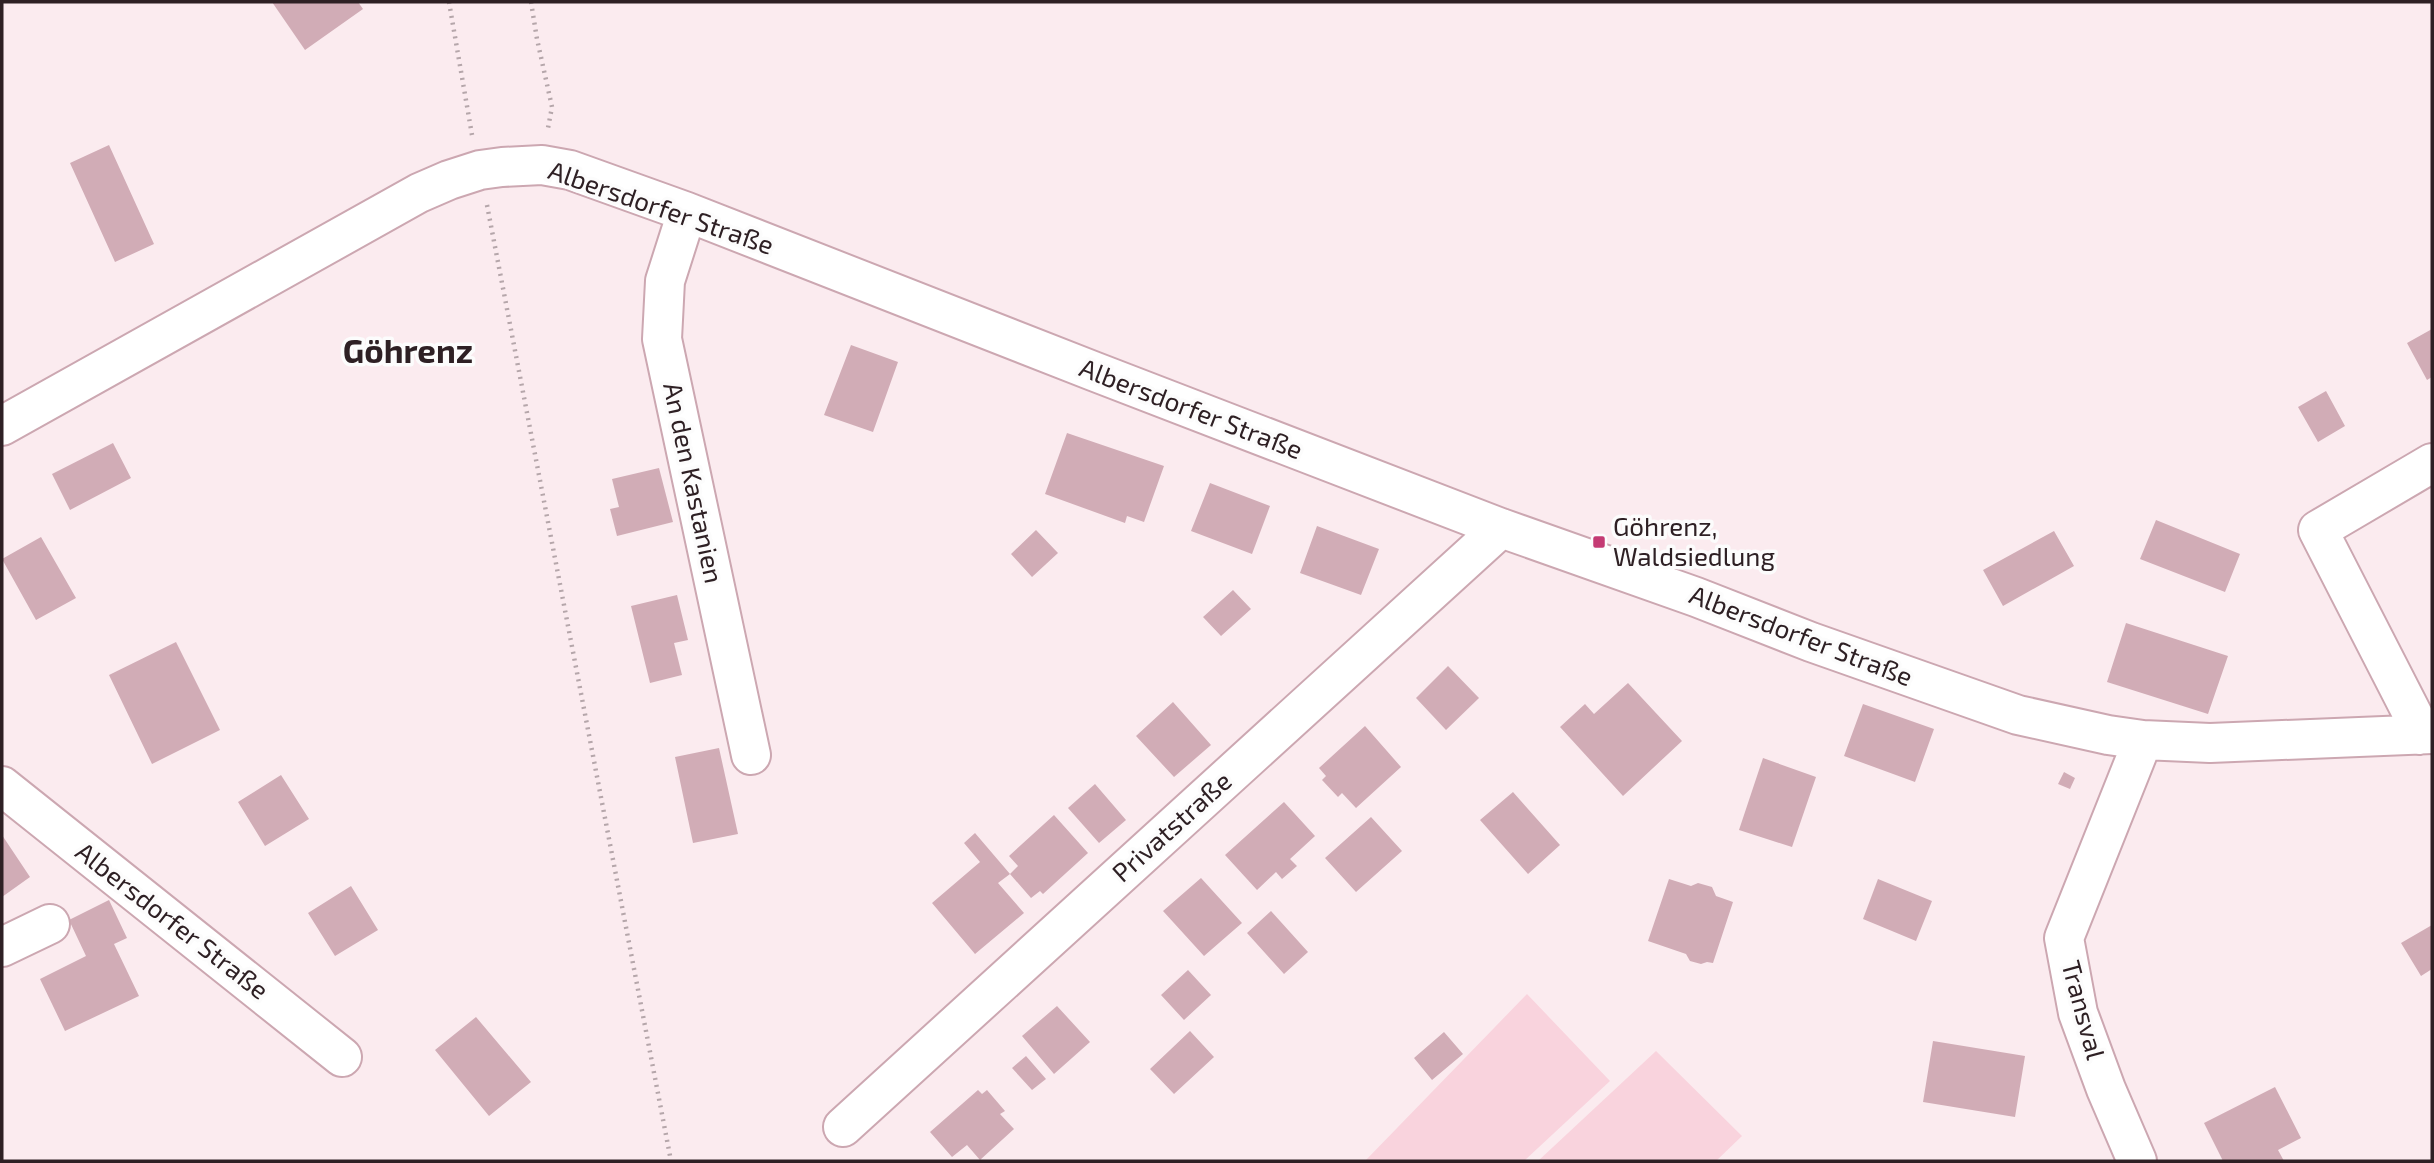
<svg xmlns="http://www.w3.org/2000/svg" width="2434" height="1163" font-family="'Exo 2',sans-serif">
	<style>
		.green { fill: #f9d3dd }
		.building { fill: #d1acb6 }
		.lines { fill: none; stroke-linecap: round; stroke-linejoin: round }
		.minor-casing { stroke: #cca7b1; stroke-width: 42 }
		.path { stroke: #b5a6aa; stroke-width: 4.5; stroke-dasharray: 2 5; stroke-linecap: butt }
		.minor { stroke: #fff; stroke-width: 38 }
		.poi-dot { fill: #c43a73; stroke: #fcfcfc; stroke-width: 2.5 }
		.labels { text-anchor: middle; stroke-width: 7; stroke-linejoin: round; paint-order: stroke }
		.street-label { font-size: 26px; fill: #2e2024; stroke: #fcfcfc }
		.poi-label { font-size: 26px; fill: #2e2024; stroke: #fcfcfc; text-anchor: start }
		.district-label { font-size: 33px; font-weight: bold; fill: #2e2024; stroke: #fcfcfc }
	</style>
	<rect width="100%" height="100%" fill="#fbebef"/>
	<path class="green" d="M1527 994 1610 1081 1524 1161H1365Z
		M1656 1051 1742 1136 1716 1161H1538Z"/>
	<path class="building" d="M272 2H358L363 9 305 50Z
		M109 145 154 244 115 262 70 163Z
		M2432 329V377L2427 380 2407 343Z
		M851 345 898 362 873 432 824 415Z
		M2326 391 2345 426 2318 442 2298 407Z
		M1067 433 1164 466 1144 522 1127 516 1125 523 1045 494Z
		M113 443 131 478 70 510 52 474Z
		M659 468 673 522 617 536 610 509 619 507 612 479Z
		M1210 483 1270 506 1252 554 1191 531Z
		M2156 520 2240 554 2225 592 2140 559Z
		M1317 526 1379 549 1361 595 1300 573Z
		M1036 530 1058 553 1032 577 1011 554Z
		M2054 531 2074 566 2003 606 1983 570Z
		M41 537 76 598 36 620 2 559Z
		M1233 590 1251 609 1221 636 1203 617Z
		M677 595 688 640 674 643 682 675 650 683 631 606Z
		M2126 623 2228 656 2208 714 2107 682Z
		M176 642 220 730 152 764 109 675Z
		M1448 666 1479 698 1446 730 1416 698Z
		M1628 683 1682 741 1623 796 1560 727 1585 704 1594 714Z
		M1173 702 1211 745 1174 777 1136 736Z
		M1863 704 1934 729 1915 782 1844 756Z
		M1365 726 1401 767 1356 808 1342 793 1338 797 1322 780 1326 776 1319 768Z
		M719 748 738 834 693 843 675 757Z
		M1763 758 1816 777 1792 847 1739 830Z
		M2064 772 2075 778 2070 789 2058 784Z
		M281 775 309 819 265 846 238 802Z
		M1095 784 1126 820 1099 843 1068 808Z
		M1513 792 1560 845 1528 874 1480 820Z
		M1284 802 1315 836 1290 859 1297 866 1282 879 1276 872 1257 890 1225 855Z
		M1054 815 1088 853 1043 894 1040 891 1031 898 1010 874 1018 866 1009 856Z
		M1371 817 1402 851 1356 892 1325 858Z
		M975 833 1010 874 998 883 1024 913 975 954 932 903 980 862 964 843Z
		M2 835 30 877 2 897Z
		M1201 878 1242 923 1204 956 1163 911Z
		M1669 879 1691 886 1698 883 1712 887 1716 896 1733 902 1713 963 1707 962 1701 964 1690 961 1686 954 1648 941Z
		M1878 879 1932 901 1916 941 1863 919Z
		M351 886 378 930 335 956 308 913Z
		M109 900 127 938 114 944 139 996 65 1031 40 979 86 956 69 920Z
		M1271 911 1308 952 1284 974 1247 933Z
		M2432 925V969L2421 976 2401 943Z
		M1188 970 1211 995 1184 1020 1161 995Z
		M1057 1006 1090 1042 1054 1074 1022 1036Z
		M476 1017 531 1082 489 1116 435 1050Z
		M1190 1031 1214 1057 1174 1094 1150 1069Z
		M1444 1032 1463 1054 1432 1080 1414 1058Z
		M1933 1041 2025 1056 2015 1117 1923 1102Z
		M1026 1056 1046 1079 1032 1090 1012 1068Z
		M2275 1087 2301 1138 2278 1150 2284 1161H2223L2204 1123Z
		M978 1090 982 1094 987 1090 1005 1111 1000 1114 1014 1129 980 1160 967 1145 952 1157 930 1132Z"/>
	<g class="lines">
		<g class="minor-casing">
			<path id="minor" d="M687 212 665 281 662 339 751 755
				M2 426 419 193 449 180 480 170 502 167 542 165 570 170 687 212 1093 371 1501 528 1696 597 1811 642 2018 715 2108 735 2143 740 2210 743 2432 734
				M2419 735 2418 725 2318 530 2432 463
				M2 786 342 1057
				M2 947 50 924
				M843 1127 1501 528
				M2137 1161 2106 1089 2078 1013 2064 938 2143 740"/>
		</g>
		<path class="path" d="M449 2 472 135
			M531 2 537 39 552 107 548 128
			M487 205 671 1161"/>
		<use href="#minor" class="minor"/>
	</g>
	<rect class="poi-dot" x="1592" y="535" width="14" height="14" rx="3.5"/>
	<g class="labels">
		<g class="street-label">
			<text transform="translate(661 208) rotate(19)" y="9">Albersdorfer Straße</text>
			<text transform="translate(1191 409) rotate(21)" y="9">Albersdorfer Straße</text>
			<text transform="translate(693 483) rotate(78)" y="9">An den Kastanien</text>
			<text transform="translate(1801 636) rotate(21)" y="9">Albersdorfer Straße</text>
			<text transform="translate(1172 827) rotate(-42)" y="9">Privatstraße</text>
			<text transform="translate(172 921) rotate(38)" y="9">Albersdorfer Straße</text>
			<text transform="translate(2083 1010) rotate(75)" y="9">Transval</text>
		</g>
		<g class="poi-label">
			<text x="1613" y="536">Göhrenz,<tspan x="1613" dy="30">Waldsiedlung</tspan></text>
		</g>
		<g class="district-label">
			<text x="408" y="363">Göhrenz</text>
		</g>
	</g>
	<rect width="2434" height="1163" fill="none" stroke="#2e2024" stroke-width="7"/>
</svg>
